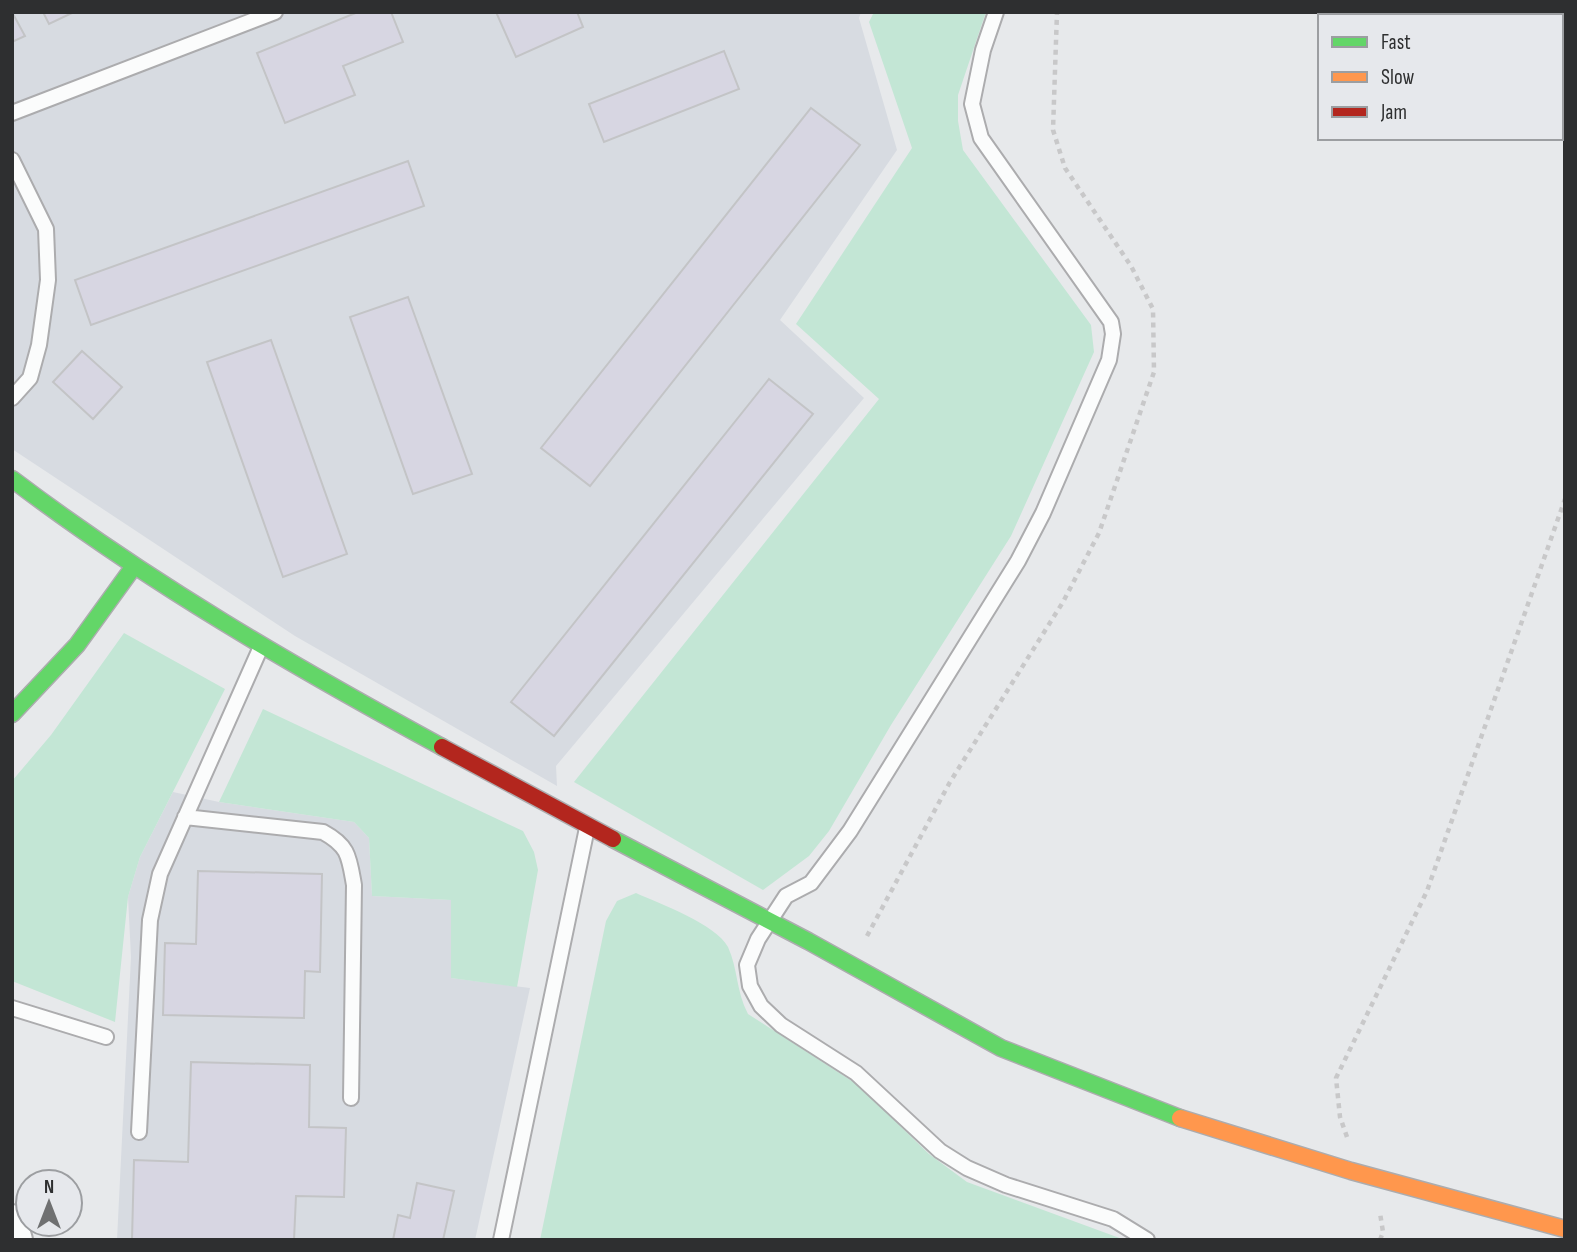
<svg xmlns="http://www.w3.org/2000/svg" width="1577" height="1252" font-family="'Sofia Sans Condensed',sans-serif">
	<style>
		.built { fill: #d7dbe1 }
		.green { fill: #c3e6d5 }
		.building { fill: #d7d6e2; stroke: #c3c4c6; stroke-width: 2 }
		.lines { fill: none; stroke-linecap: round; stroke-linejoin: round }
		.lane-casing { stroke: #acacae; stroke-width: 18 }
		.street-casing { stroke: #acacae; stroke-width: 32 }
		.fast-casing { stroke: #acacae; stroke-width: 19 }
		.slow-casing { stroke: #acacae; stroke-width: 19 }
		.jam-casing { stroke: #acacae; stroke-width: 19 }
		.path { stroke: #c8c8c9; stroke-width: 4.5; stroke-dasharray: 5 5; stroke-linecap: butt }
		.lane { stroke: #fbfcfc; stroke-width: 14 }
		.street { stroke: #fbfcfc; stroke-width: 28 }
		.fast { stroke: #63d668; stroke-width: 16 }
		.slow { stroke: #ff974d; stroke-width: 16 }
		.jam { stroke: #b3261e; stroke-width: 16 }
	</style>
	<rect width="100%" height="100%" fill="#e7e9eb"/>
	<path class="built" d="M12 12H861L859 18 897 150 780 320 864 398 556 766 557 786 295 636 12 449Z
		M173 792 219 802 354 822 369 838 372 896 451 900V978L530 988 475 1240H117L131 957 128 897 140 857Z"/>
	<path class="green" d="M874 12H986L958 95V121L963 150 1091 325 1094 352 1011 536 891 725 829 831 809 856 763 890 574 782 879 399 796 324 912 148 869 22Z
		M124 633 225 689 140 857 128 897 115 1022 12 981V781L51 735Z
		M263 709 523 831 534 852 538 870 517 987 451 978V900L372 896 369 838 354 822 219 802Z
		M636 893C660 904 716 924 728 947 738 969 736 991 748 1014L858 1085 929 1154 967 1182 1125 1240H540L606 921 617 901Z"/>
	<path class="building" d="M12 12 25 36 12 42Z
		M43 12H74L49 24Z
		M358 12H391L403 42 343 66 355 95 285 123 257 53Z
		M496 12H577L583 27 516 57Z
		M724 51 739 89 604 142 589 104Z
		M811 108 860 145 590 486 541 448Z
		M408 161 424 206 91 325 75 280Z
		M408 297 472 474 413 494 350 317Z
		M271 340 347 554 283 577 207 362Z
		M82 351 122 387 93 419 53 382Z
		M769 379 813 414 554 736 511 702Z
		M198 871 322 874 320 972 305 971 304 1018 163 1015 165 943 196 944Z
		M191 1062 310 1065 309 1127 346 1128 344 1197 296 1196 294 1240H132L134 1160 188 1162Z
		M417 1183 454 1191 443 1240H393L398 1215 410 1218Z"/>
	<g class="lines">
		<g class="lane-casing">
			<path id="lane" d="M996 12 983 50 972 104 981 138 1111 322 1113 334 1109 360 1043 513 1018 561 850 831 811 883 786 896 758 939 747 965 750 986 761 1006 781 1025 856 1073 940 1151 967 1168 1006 1185 1113 1219 1147 1240
				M12 113 275 12
				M12 160 46 229 48 280 39 345 30 378 12 398
				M185 817 323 832C349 846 349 857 354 885L351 1098
				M12 1008 106 1037
				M139 1132 150 920 160 874 260 649
				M501 1240 587 828"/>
		</g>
		<g class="street-casing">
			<path id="street" d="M12 1219 18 1240"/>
		</g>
		<g class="fast-casing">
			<path id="fast" d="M12 479C148 582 293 666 442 747
				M12 714 77 645 132 569
				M613 839 808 941 1001 1048 1180 1118"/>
		</g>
		<g class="slow-casing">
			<path id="slow" d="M1180 1118 1351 1171 1565 1229"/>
		</g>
		<g class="jam-casing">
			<path id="jam" d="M442 747 613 839"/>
		</g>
		<path class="path" d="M867 936 950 782 1063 602 1099 533 1154 372 1153 309 1131 266 1065 168 1053 130 1057 12
			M1347 1137 1340 1117 1336 1078 1427 891 1565 499
			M1380 1240 1383 1232 1380 1213"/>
		<use href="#lane" class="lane"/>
		<use href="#street" class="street"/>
		<use href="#fast" class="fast"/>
		<use href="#slow" class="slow"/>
		<use href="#jam" class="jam"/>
	</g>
	<rect width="1577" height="1252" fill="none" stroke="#2e2f30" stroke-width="28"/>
	<rect x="1318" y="14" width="245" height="126" fill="#e6e8ec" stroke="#9c9ea1" stroke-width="2"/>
	<rect x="1332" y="37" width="35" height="10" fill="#63d668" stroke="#9c9ea1" stroke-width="2"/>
	<text x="1381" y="49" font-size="21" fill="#2e2f30">Fast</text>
	<rect x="1332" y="72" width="35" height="10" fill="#ff974d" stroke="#9c9ea1" stroke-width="2"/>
	<text x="1381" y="84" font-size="21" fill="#2e2f30">Slow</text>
	<rect x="1332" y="107" width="35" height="10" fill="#b3261e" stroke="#9c9ea1" stroke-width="2"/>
	<text x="1381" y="119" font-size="21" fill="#2e2f30">Jam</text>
	<g transform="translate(49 1203)"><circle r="33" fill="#e6e8ec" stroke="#9c9ea1" stroke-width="2"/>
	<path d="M0-5L12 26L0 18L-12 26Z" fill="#6f7071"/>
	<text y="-10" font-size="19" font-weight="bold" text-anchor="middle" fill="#2e2f30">N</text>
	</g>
</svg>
